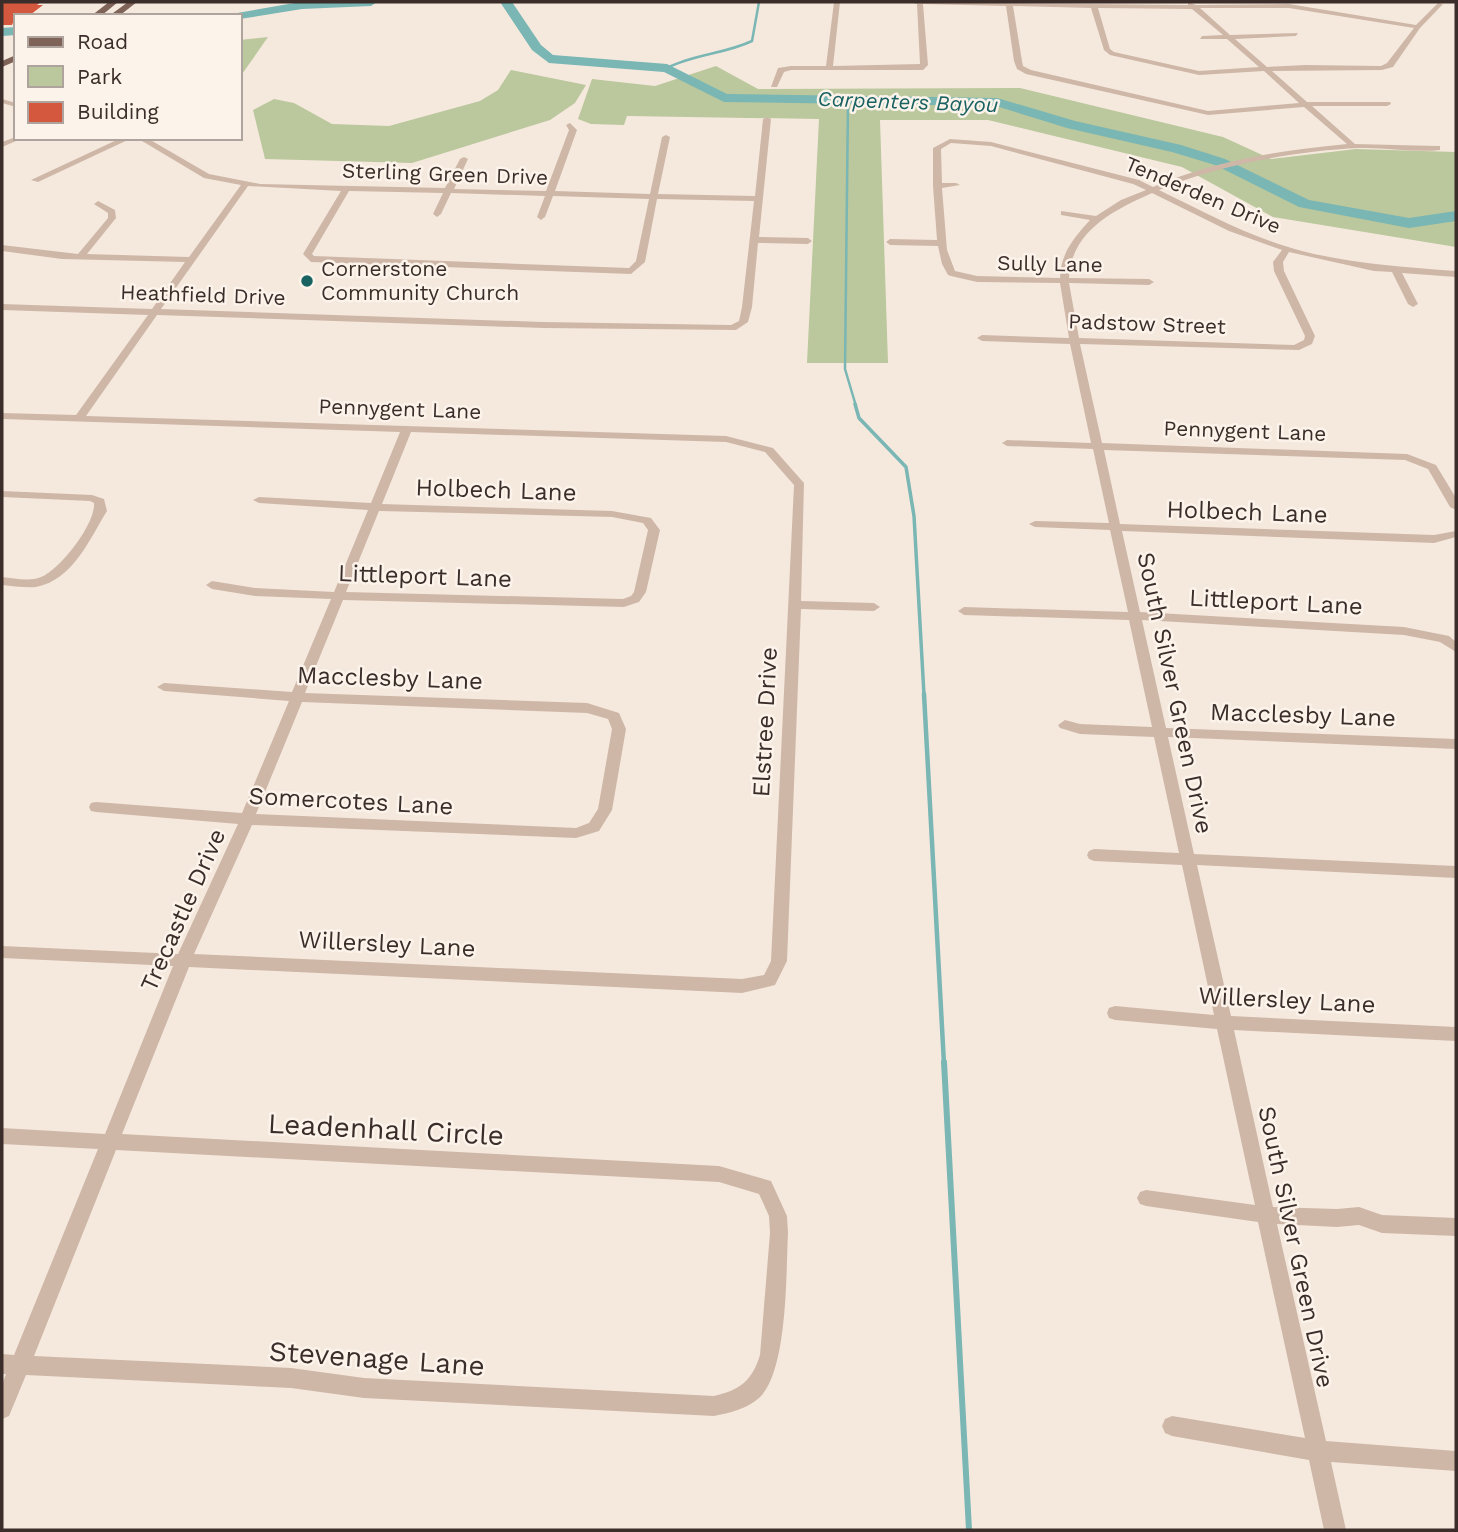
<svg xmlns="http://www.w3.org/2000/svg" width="1458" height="1532" font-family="'Work Sans',sans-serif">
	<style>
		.green { fill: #bbc79c }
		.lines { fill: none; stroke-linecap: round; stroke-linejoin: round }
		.stream-far3 { stroke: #79b6b4; stroke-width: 2.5 }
		.stream-far2 { stroke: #79b6b4; stroke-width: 3.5 }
		.stream-far1 { stroke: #79b6b4; stroke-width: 4.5 }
		.stream { stroke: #79b6b4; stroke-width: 6 }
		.river { fill: #79b6b4; fill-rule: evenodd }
		.building { fill: #d3583e }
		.minor { fill: #cfb7a8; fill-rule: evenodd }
		.major { fill: #7f6358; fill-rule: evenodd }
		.poi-dot { fill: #196262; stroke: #fcf3eb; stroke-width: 2.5 }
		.labels { text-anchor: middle; stroke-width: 5; stroke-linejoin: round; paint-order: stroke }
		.far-water-label { font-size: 21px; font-style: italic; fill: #196262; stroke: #fcf3eb }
		.far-street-label { font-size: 21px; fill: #3b2d29; stroke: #fcf3eb }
		.far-poi-label { font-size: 21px; fill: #3b2d29; stroke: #fcf3eb; text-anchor: start }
		.street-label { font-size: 24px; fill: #3b2d29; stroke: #fcf3eb }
		.near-street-label { font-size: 28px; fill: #3b2d29; stroke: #fcf3eb }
	</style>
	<rect width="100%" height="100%" fill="#f5e9de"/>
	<path class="green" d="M268 37 240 77V40Z
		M716 66 758 89 1020 88 1223 137 1271 159 1356 149 1456 152V247L1273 217 1182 167 988 120H880L888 363H807L819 119 627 116 624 125 591 124 578 119 592 79 655 86Z
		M511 70 586 85 575 103 550 120 412 163 265 159 253 110 274 99 294 103 332 124 389 126 480 101 498 90Z"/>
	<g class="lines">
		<path class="stream-far3" d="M667 68C694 54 725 54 752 41L759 2
			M848 101 845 369 856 406"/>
		<path class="stream-far2" d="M855 404 859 418 906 467 914 516 924 695"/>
		<path class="stream-far1" d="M924 694 944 1064"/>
		<path class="stream" d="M944 1062 969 1530"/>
		<path class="river" d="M300 2H377L371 6 302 9 240 19V16H220Z
			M500 2H512L541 45 553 55 667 64 727 94 997 98 1075 121 1181 145 1225 159 1309 200 1409 218 1456 211V221L1409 228 1299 207 1215 165 1172 152 1067 128 996 106 724 102 664 72 549 63 532 50Z
			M16 27V35L2 36V28Z"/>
	</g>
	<path class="building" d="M2 2H41L37 5H43L30 15 16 16 12 25H2Z"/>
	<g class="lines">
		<path class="minor" d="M834 2H840L833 66 920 64 917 4 910 2 1188 5V2L1196 5 1289 4 1416 25 1438 3 1443 4 1420 28 1393 67 1382 70 1272 71 1307 102H1390L1391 104 1387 106H1312L1355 144 1437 146H1440V150C1414 153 1386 147 1359 148 1296 151 1217 165 1159 190 1206 213 1252 238 1302 251 1353 264 1404 267 1456 271V277L1402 273 1418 304 1413 307 1408 304 1392 272 1374 271 1289 252 1283 262 1284 271 1315 336 1312 344 1299 350 1080 344 1102 443 1407 454 1436 465 1456 498V510L1450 507 1428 469 1405 460 1104 450 1120 524 1434 535 1456 531V537L1434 543 1122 531 1140 612 1404 627 1449 636 1456 642V652L1440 642 1404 635 1142 620 1166 728 1456 739V749L1168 737 1194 854 1456 866V878L1197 865 1231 1016 1456 1027V1041L1234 1030 1273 1207 1337 1209 1359 1207 1382 1215 1456 1218V1236L1382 1233 1359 1225 1337 1227 1277 1224 1326 1441 1456 1451V1471L1331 1462 1346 1530H1324L1309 1460 1172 1436 1165 1433 1162 1426 1165 1419 1172 1416 1305 1438 1258 1222 1146 1206 1140 1204 1137 1198 1140 1192 1146 1190 1255 1205 1217 1029 1115 1020 1109 1018 1107 1013 1109 1008 1115 1006 1214 1015 1182 865 1094 861 1089 859 1087 855 1089 851 1094 849 1179 853 1154 737 1080 734 1060 728 1058 725 1065 720 1080 724 1152 727 1129 620 964 615 958 611 964 607 1128 612 1110 530 1035 527 1029 524 1035 521 1109 523 1093 449 1007 446 1002 443 1007 440 1091 443 1070 344 982 341 977 338 982 335 1069 338 1060 283 977 282 951 276 948 275 942 264 938 246 890 245 886 242 890 239 937 240 933 186V148L950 139 991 142 1139 180 1153 187C1212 161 1282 150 1347 144L1304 107 1208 115 1026 74 1017 69 1014 61 1006 6 923 4 928 65 923 70H791L784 72 777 87H771L778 68 791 66H826ZM1013 6 1091 8 1104 50 1110 55 1199 75 1264 71 1299 103 1208 111 1031 70 1023 66 1022 61ZM1098 8 1192 9 1223 35 1202 36 1200 39H1227L1259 67 1199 71 1114 52 1110 49ZM1200 8H1289L1414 28 1387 63 1381 66 1305 65 1267 67 1235 39 1296 36 1298 33 1230 35ZM951 143 991 146 1133 184 1146 190 1121 200 1096 216 1061 211V215L1090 220C1074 238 1061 252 1060 278L977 276 955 271 947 250 942 188 960 185 956 183H942L941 149ZM1152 193 1229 231 1282 250 1273 262 1274 271 1305 336 1304 340 1294 345 1079 338 1069 283 1149 285 1154 282 1149 279 1069 278C1071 231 1114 210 1152 193Z
			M2 99 16 103V107L2 103Z
			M767 117 771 119 759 237 808 238 812 241 808 244 758 243 752 307 748 322 736 330 543 328 157 315 86 416 726 436 773 448 804 483 801 601 874 603 880 607 874 611 801 609 787 961 775 985 742 993 189 967 122 1134 719 1166 771 1181 787 1216 788 1233C786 1272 788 1372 759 1398 747 1409 729 1413 714 1416L364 1398 291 1388 26 1375 9 1416 2 1419V1385L6 1374H2V1354L14 1355 98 1149 2 1144V1128L105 1134 173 966 2 958V946L178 954 238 824 96 812 91 811 89 807 91 803 96 802 242 813 289 701 164 691 157 687 164 683 292 692 331 599 255 596 212 589 206 585 212 581 255 588 334 592 368 510 259 503 253 500 259 497 371 503 400 432 2 419V413L76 415 148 315 2 310V304L152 309 185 262 62 259 2 251V245L78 254 108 218V213L94 204 98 201 115 210 116 218 87 254 189 257 241 185 204 178 137 138H147L209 174 260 184 445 188 460 159 464 157 468 159 454 189 546 191 569 130 566 125 570 123 577 130 555 191 650 194 662 137 666 135 670 137 658 194 755 196 763 119ZM248 186 341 191 303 254 311 262 631 274 645 262 657 199 754 201 742 307 739 321 731 325 543 322 161 309ZM349 191 443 193 433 214 437 217 441 214 451 193 545 196 537 217 541 220 545 217 553 196 649 199 636 261 629 268 314 256 312 254ZM411 432 726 442 765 452 794 485 771 961 764 975 742 979 194 954 252 825 576 838 599 831 612 810 626 729 619 713 587 703 305 693 343 600 624 607 639 602 646 592 660 530 651 518 612 511 382 504ZM379 511 612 517 643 523 648 530 634 592 631 596 623 599 346 592ZM302 702 587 713 608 719 612 729 598 809 589 823 576 828 256 814ZM116 1150 719 1182 759 1194 769 1216 770 1233 760 1355C752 1381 740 1390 714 1396L364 1378 291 1368 34 1356Z
			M16 137 23 138 2 147V142Z
			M121 138H132L38 182 31 180Z
			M2 491 92 495 104 499 107 511C89 540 73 580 36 587 25 588 13 586 2 585V577C14 578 29 582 41 577 60 570 96 523 94 503L90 501 2 497Z"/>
		<path class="major" d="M109 2H118L101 16H91Z
			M128 2H137L119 16H109Z
			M16 55V61L2 67V61Z"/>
	</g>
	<circle class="poi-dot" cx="307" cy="281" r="7"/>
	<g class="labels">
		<g class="far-water-label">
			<text transform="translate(908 102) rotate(2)" y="7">Carpenters Bayou</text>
		</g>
		<g class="far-street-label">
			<text transform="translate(445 174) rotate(2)" y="7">Sterling Green Drive</text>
			<text transform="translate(1203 195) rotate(23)" y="7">Tenderden Drive</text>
			<text transform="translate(1050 264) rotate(1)" y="7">Sully Lane</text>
			<text transform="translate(203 295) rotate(2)" y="7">Heathfield Drive</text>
			<text transform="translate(1147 324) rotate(2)" y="7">Padstow Street</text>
			<text transform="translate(400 409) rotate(2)" y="7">Pennygent Lane</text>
			<text transform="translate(1245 431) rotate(2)" y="7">Pennygent Lane</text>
		</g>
		<g class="far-poi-label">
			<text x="321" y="276">Cornerstone<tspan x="321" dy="24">Community Church</tspan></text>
		</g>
		<g class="street-label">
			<text transform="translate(496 490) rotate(2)" y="8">Holbech Lane</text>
			<text transform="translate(1247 512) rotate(2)" y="8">Holbech Lane</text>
			<text transform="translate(425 576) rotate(2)" y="8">Littleport Lane</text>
			<text transform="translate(1276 602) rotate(3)" y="8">Littleport Lane</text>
			<text transform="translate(390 678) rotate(2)" y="8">Macclesby Lane</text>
			<text transform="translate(1175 693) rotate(78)" y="8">South Silver Green Drive</text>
			<text transform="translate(1303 715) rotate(2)" y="8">Macclesby Lane</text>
			<text transform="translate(765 722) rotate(-87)" y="8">Elstree Drive</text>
			<text transform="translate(351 801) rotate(3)" y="8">Somercotes Lane</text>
			<text transform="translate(183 910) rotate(-66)" y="8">Trecastle Drive</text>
			<text transform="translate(387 944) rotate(3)" y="8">Willersley Lane</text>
			<text transform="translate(1287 1000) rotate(3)" y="8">Willersley Lane</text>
			<text transform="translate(1296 1247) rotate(78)" y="8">South Silver Green Drive</text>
		</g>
		<g class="near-street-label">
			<text transform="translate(386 1129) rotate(3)" y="10">Leadenhall Circle</text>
			<text transform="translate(377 1358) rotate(4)" y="10">Stevenage Lane</text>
		</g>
	</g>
	<rect width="1458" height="1532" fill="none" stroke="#3b2d29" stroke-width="7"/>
	<rect x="14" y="14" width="228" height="126" fill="#fcf3eb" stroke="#afa49d" stroke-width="2"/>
	<rect x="28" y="37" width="35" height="10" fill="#7f6358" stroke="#afa49d" stroke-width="2"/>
	<text x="77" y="49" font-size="21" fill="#3b2d29">Road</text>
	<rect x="28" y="66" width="35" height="21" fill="#bbc79c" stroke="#afa49d" stroke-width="2"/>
	<text x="77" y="84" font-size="21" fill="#3b2d29">Park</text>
	<rect x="28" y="102" width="35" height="21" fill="#d3583e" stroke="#afa49d" stroke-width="2"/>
	<text x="77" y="119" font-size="21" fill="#3b2d29">Building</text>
</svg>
